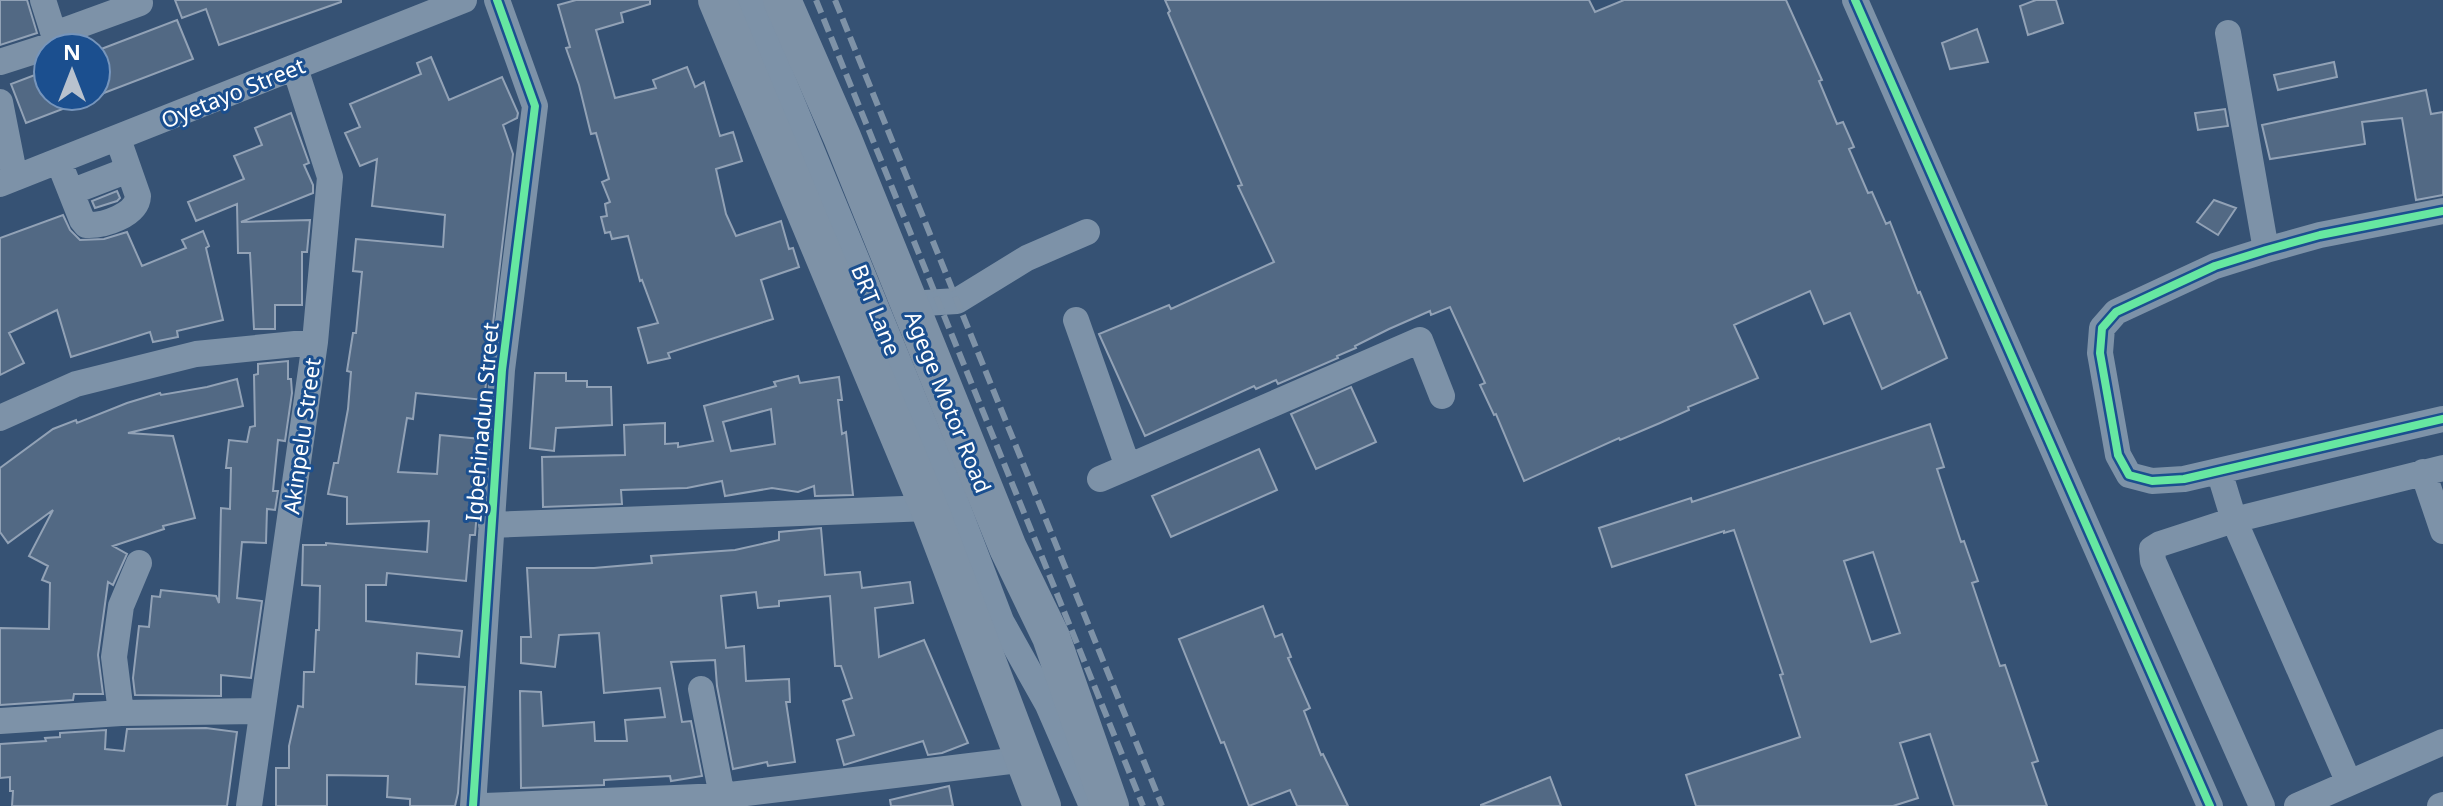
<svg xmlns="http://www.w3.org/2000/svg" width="2443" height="806" font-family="'Noto Sans',sans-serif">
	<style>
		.building { fill: #526984; stroke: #92a2b6; stroke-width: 2; fill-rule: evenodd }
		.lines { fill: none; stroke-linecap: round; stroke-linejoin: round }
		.minor { stroke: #7d92a8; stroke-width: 26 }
		.highway { stroke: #7e92a7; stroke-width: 38 }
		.rail { stroke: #7e92a7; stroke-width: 6; stroke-dasharray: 14 6; stroke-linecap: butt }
		.cycleway-casing { stroke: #1b4f8f; stroke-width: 13 }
		.cycleway { stroke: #66e7a1; stroke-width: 8 }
		.labels { text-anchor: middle; stroke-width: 6; stroke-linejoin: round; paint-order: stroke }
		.street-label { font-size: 22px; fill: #fff; stroke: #1b4f8f }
	</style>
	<rect width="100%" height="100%" fill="#365274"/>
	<path class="building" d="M0 0H27L37 33 0 45Z
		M175 0H341V2L219 45 206 9 182 18Z
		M576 0H650V4L621 13 623 22 596 30 615 98 656 88 653 80 687 67 695 87 704 82 720 136 733 132 742 161 716 169 726 214 736 236 781 221 789 249 793 248 799 267 761 280 773 319 668 353 670 358 648 363 638 328 658 323 642 280 640 281 628 236 612 239 610 232 605 233 601 217 607 216 605 204 610 202 602 182 609 179 596 133 591 134 579 85 566 48 570 47 558 5Z
		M1165 0H1589L1595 12 1624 0H1786L1822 80 1819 81 1837 124 1843 122 1854 147 1849 149 1868 193 1872 192 1886 224 1890 222 1918 293 1920 292 1947 358 1882 389 1850 313 1824 324 1810 291 1734 325 1758 378 1688 407 1689 410 1660 423 1620 440 1619 438 1524 481 1496 414 1494 415 1480 385 1485 383 1450 307 1431 315 1430 311 1389 329 1355 346 1356 348 1337 356 1338 358 1278 384 1276 380 1256 389 1254 386 1145 436 1099 334 1169 305 1171 309 1274 262 1238 186 1242 185 1168 13 1170 11Z
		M2036 0H2056L2063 23 2028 35 2020 6Z
		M177 20 193 59 96 96V51Z
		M1977 29 1988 62 1950 69 1942 43Z
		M431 57 449 100 502 77 518 113 517 118 503 125 513 154 484 400 416 393 413 419 407 418 398 472 437 474 440 435 481 439 479 468 474 467 471 510 477 511 475 535H470L466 581 387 573 386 585H366V621L462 631 459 657 417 653 416 684 465 687 458 793 455 806H410V799L387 797 388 776 327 775V806H276V768H289V746L298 706 303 707 304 672H314L316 630H319L320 586 302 585 303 545H326V543L427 552 429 521 347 524V497L328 494 334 463H338L348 409 351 372 347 371 353 333H356L362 272 353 271 356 239 443 247 445 215 372 206 377 159 360 166 345 133 360 127 350 104 421 74 417 63Z
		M2334 62 2337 77 2278 90 2274 75Z
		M48 70V96L94 97 26 123 11 84Z
		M2426 90 2431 114 2443 112V195L2416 200 2402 118 2362 122 2365 144 2270 159 2262 125Z
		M2225 109 2228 126 2198 130 2195 113Z
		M291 113 309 163 304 165 313 185V193L241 222 310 220 307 252H302V305H275V329H254L250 253H238L237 204 196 221 188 202 244 179 234 156 262 145 255 128Z
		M117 191 120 198 117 201 95 208 92 201Z
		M2214 200 2236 208 2218 235 2197 222Z
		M63 215 70 230 80 240 104 239 127 232 142 266 186 248 182 240 203 231 209 246 206 248 223 320 177 331 178 337 153 342 150 332 71 357 57 310 9 333 24 363 0 375V238Z
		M288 361V379H291L292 393 285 441 278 440 273 491H278L275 510 267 509 266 543 242 542 237 598 262 601 251 678 221 675V696L135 695 133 678 139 626 149 627 152 596 160 597 161 590 216 596 219 603 221 508 230 509 231 468H226L229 440 247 442 250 427 255 426 254 375 258 374V364Z
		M535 373H566V381H587V387H611L612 425 556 428 554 451 530 448Z
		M798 376 800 383 839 377 842 400H838L842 434 846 432 853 495 815 496 814 486 798 492 772 488 725 496 722 481 687 488 621 490 622 504 543 507 542 457 625 455 624 425 665 423V444L678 443V447L713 441 704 406 776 386 774 382ZM771 409 775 444 731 451 723 422Z
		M237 379 243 406 128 433 173 436 195 518 163 526 164 529 113 546 127 554 113 585 108 582 98 655 103 694H74L73 700 0 705V628L49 629 50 583 42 580 48 566 29 556 53 510 8 543 0 532V468L53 429 76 420 77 423 127 403 160 393 161 395 207 387Z
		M1351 387 1376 442 1316 469 1291 414Z
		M1930 424 1944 467 1937 469 1961 542 1964 541 1978 581 1972 583 2000 666 2005 665 2038 761 2032 763 2047 806H1954L1930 734 1900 743 1918 798 1893 806H1696L1686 775 1800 737 1780 675 1783 674 1734 530 1724 533V531L1612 567 1599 528 1691 498 1692 502ZM1873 552 1900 633 1871 642 1844 561Z
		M1259 449 1277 490 1171 537 1152 496Z
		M821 528 825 575 860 572 862 588 910 582 913 603 875 608 879 657 924 640 968 743 942 753 928 755 923 741 844 765 837 740 854 735 843 701 852 698 841 666H835L830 596 779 601V606L758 608 756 592 721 596 726 648 744 646 746 681 789 679 790 702H786L795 762 768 766 767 762 733 769 717 686 715 660 671 662 682 722 691 721 702 776 671 781 670 776 604 780V785L521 788 520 691 541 692 543 726 594 722 595 741H627L625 720 665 717 660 688 604 693 599 633 559 635 555 667 521 663V637H531L527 568H594L652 563 651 556 735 550 779 540V532Z
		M1263 606 1275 637 1282 634 1291 657 1288 658 1310 708 1304 711 1321 755 1323 754 1348 806H1297L1290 790 1249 806 1224 742 1221 743 1179 639Z
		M206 728 237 732 227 806H12L13 791H10V777L0 778V744L46 741 45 738 60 737V733L106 730 105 749 124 751 127 729Z
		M1550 777 1561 806H1481V805Z
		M949 786 953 806H891L890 800Z"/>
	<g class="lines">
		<path class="minor" d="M750 0 951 490 1001 621 1048 705 1092 806
			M1855 0 2210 806
			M2228 33 2266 250
			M55 34 140 3
			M0 62 50 46 56 41 43 0
			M0 102 15 178
			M59 162 82 220 86 225C104 226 137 215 138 196L118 139
			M0 184 464 0
			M71 192 128 170
			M2443 211 2320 235 2266 250 2215 266 2116 312 2102 328 2100 353 2118 455 2129 475 2152 481 2184 479 2443 419
			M908 304 957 301 1027 258 1087 232
			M1076 320 1128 467 1420 340 1442 396
			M0 418 76 384 196 354 315 342
			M2219 471 2234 520 2349 783
			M2423 472 2443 531
			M1100 479 1128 467
			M491 525 929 508
			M701 689 722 796
			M121 713 114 657 121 606 139 563
			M0 721 121 713 262 711
			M249 806 315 342 330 177 295 68
			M473 806 502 370 535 106 497 0
			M484 806 722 796 1027 759
			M2262 806 2153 561 2152 549 2160 544 2234 520 2443 468
			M2297 806 2443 742
			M2440 806 2443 805"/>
		<path class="highway" d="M717 0 929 508 1042 806
			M782 0 842 137 1008 548 1051 637 1110 806"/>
		<path class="rail" d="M816 0 1143 806
			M835 0 1162 806"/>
		<g class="cycleway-casing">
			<path id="cycleway" d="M1855 0 2210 806
				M2443 211 2320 235 2266 250 2215 266 2116 312 2102 328 2100 353 2118 455 2129 475 2152 481 2184 479 2443 419
				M473 806 502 370 535 106 497 0"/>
		</g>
		<use href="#cycleway" class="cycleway"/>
	</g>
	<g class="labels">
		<g class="street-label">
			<text transform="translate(233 93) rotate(-22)" y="8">Oyetayo Street</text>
			<text transform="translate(876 310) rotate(68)" y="8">BRT Lane</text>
			<text transform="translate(948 402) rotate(68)" y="8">Agege Motor Road</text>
			<text transform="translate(482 422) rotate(-85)" y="8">Igbehinadun Street</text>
			<text transform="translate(302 436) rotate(-82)" y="8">Akinpelu Street</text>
		</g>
	</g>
	<g transform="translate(72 72)"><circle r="38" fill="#1b4f8f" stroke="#7695bc" stroke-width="2"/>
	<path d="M0-6L14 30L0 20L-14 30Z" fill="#b9c2ce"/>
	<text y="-12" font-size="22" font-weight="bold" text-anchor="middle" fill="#ffffff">N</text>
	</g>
</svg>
